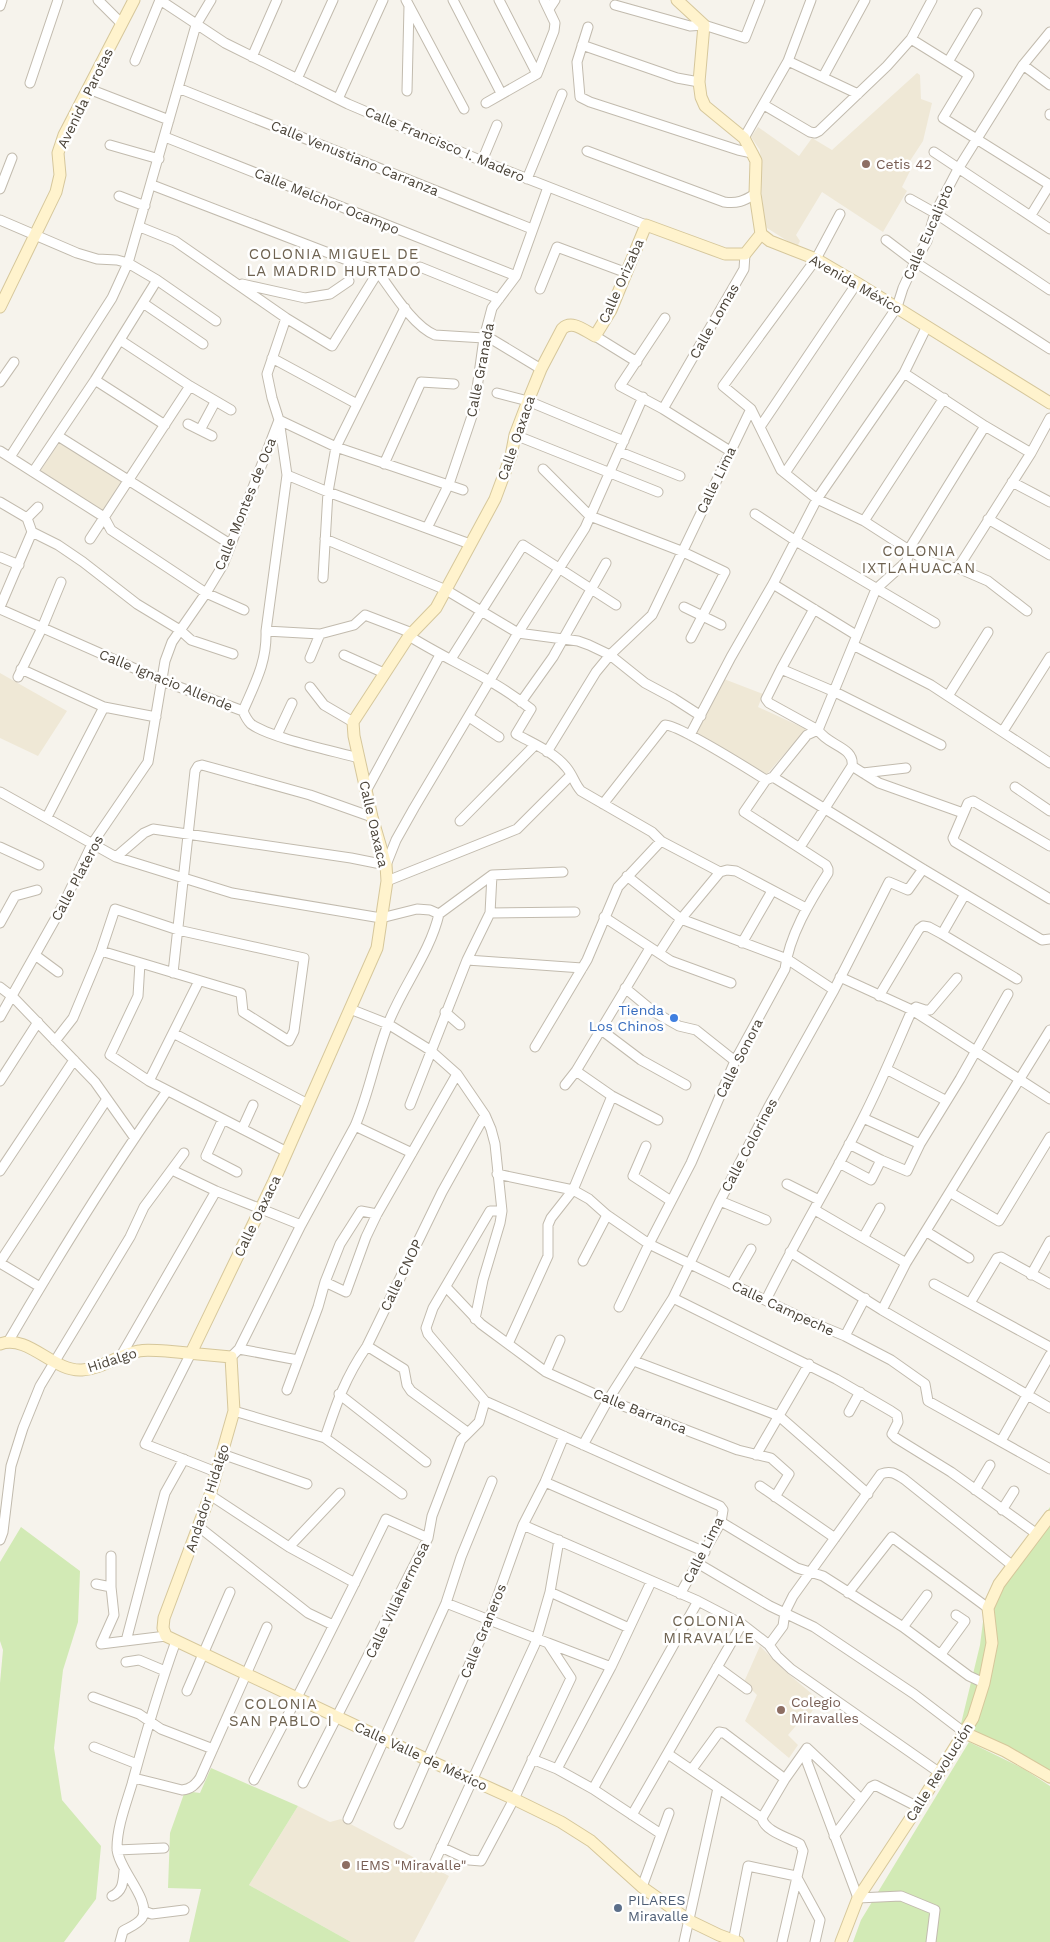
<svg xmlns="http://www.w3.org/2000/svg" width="1050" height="1942" font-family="'Work Sans',sans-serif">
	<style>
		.education { fill: #efe8d6 }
		.green { fill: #d2eab5 }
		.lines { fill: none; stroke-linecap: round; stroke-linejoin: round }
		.street-casing { stroke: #c2bbae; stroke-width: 11 }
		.secondary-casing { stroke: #d6c79b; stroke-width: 13 }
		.street { stroke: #fff; stroke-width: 9 }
		.secondary { stroke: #fff3cd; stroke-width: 11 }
		.education-dot { fill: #8d6e63; stroke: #fff; stroke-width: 2 }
		.shop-dot { fill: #3f7fe0; stroke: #fff; stroke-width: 2 }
		.service-dot { fill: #5c6f8a; stroke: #fff; stroke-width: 2 }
		.labels { text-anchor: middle; stroke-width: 5; stroke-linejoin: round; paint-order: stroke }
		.street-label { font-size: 14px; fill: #4b4439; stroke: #fff }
		.education-label { font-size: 14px; fill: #785e54; stroke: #fff; text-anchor: start }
		.shop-label { font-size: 14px; fill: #366cbe; stroke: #fff; text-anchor: end }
		.service-label { font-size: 14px; fill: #4e5e75; stroke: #fff; text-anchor: start }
		.neighbourhood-label { font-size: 15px; letter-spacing: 1px; fill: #6e6250; stroke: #fff }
	</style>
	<rect width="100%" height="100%" fill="#f6f3ec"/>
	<path class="education" d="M917 73 920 75 921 99 932 103 923 141 906 167 910 171 902 187 907 191 883 232 822 192 796 235 800 241 797 247 767 228 763 220 760 150 751 137 758 127 799 156 812 138 832 150Z
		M61 440 123 481 102 513 39 473Z
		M0 673 67 711 38 756 0 738Z
		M724 679 763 694 758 707 806 729 767 774 695 734Z
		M760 1646 785 1671 819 1700 804 1724 800 1721 788 1735 798 1745 789 1758 745 1721 757 1695 744 1682Z
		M298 1806 330 1822 341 1819 449 1876 414 1942H351L249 1885Z"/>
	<path class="green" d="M1050 1507V1784L1009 1757 959 1732 980 1645 985 1606Z
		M21 1527 80 1571 78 1622 63 1670 54 1748 62 1800 101 1846 96 1899 64 1942H0V1683L3 1650 0 1641V1562Z
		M969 1742 1024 1769 1050 1786V1942H853L861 1920Z
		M211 1768 298 1806 249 1885 351 1942H189L201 1889 168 1888 170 1833 185 1791 200 1793Z"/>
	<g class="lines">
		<g class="street-casing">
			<path id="street" d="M98 0 122 24
				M160 0 225 43 348 104 482 161 646 225
				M406 0 464 109
				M453 0 501 93
				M499 0 537 74
				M615 5 690 26 704 25 745 38 760 0
				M0 6 2 0
				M549 9 555 0
				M588 27 577 62 580 97 590 102 738 150 752 153
				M911 39 969 75 943 118 1050 185
				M582 45 677 78 699 82
				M252 57 277 0
				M135 61 160 0
				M788 61 858 94
				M948 62 977 13
				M1023 65 1050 85
				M823 77 865 0
				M297 79 333 0
				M30 83 58 0
				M178 88 532 229
				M89 89 169 120
				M407 91 409 6
				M338 99 383 0
				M486 103 537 74 554 31 555 23 544 0
				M764 105 810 132 815 133 819 131 887 66 911 39 932 0
				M1050 115V114
				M165 137 516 276
				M744 138 788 61 811 0
				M110 145 159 159
				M587 151 724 202C737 204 744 201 755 194
				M934 152 1050 229
				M482 161 497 125
				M527 179 562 94
				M152 185 378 272
				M0 189 12 158
				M119 196 145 206
				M910 199 935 213 1050 290
				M840 214 816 259 723 386 751 409 781 470 817 499 864 521 923 559 946 567 958 568 988 581 1027 611
				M1031 215 1050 184
				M0 220 77 253 97 259 117 260 128 263 157 280 216 321
				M140 227 175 241 286 318 332 346 378 272
				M886 240 915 262 1050 349
				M420 267 499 299
				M378 272C392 291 413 326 435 335L484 338 493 340 541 369
				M242 284 305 298 330 294 349 281
				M540 289 557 247 627 273
				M143 303 203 344
				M665 318 620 386 663 409 730 451
				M595 336 637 362
				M120 340 190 386 231 410
				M272 358 357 404
				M904 373 985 426 1031 453
				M95 380 165 425
				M0 382 14 362
				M497 393 528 401 624 441
				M663 409 744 269 745 254
				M279 420 336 447 463 490
				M188 424 200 430
				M760 427 857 283
				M515 435 658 492
				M58 436 230 544
				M212 436 200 430 215 402
				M0 451 104 517 111 530 206 593 244 610
				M620 452 680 476
				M10 457 112 298 128 263 196 25 211 0
				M384 464 421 382 454 384
				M543 469 590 516 681 551 725 572 691 638
				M33 472 95 380 157 280
				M785 473 897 307 903 288 915 262 927 241 935 213 958 169 1023 65 1050 32
				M287 475 328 492 470 544
				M1012 482 1050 502
				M0 502 27 518 32 532 0 607
				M755 514 796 541 935 623
				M27 518 38 507
				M988 519 1050 555
				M864 521 944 398
				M427 528 449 484 474 410 484 338 492 308 516 276 548 187
				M32 532 58 545 83 562 137 604 180 630 191 640 233 654
				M90 539 190 386
				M325 539 446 590 518 633 578 641 589 645 610 655 645 683 673 698 701 716
				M0 557 19 565
				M958 568 1031 453 1050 418
				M323 578 328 492 336 447 405 308
				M773 584 856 635
				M684 607 721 625
				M0 609 163 681 243 711C245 716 247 720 251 724 270 738 334 751 359 758
				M266 631 320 634 354 625 365 615 412 633
				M409 636C449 661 494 679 531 709L516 734C532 743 554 752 566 767 573 775 574 783 581 791L652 832 661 841 720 872 727 870 736 871 806 908
				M853 645 931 685 1050 763
				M344 655 384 673
				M310 658 320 634
				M451 659 523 545 616 605
				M21 669 104 707 156 717
				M781 669 835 692 941 745
				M18 677 42 628 61 582
				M310 687 324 705 353 722
				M948 696 988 632
				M521 702 553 657 606 563
				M243 711C255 683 267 662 266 631L287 475 279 420
				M469 717 499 737
				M1003 731 1050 657
				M277 735 292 703
				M690 735 731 657 773 584 817 499 904 373 927 326
				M547 752 596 672 610 655 652 615 751 409
				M852 766 879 783 963 813
				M863 773 906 768
				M773 777 923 869 1042 940 1050 939
				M1015 787 1050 811
				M366 791 440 655
				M0 792 116 857 232 893 381 918 417 909 430 910 439 914 492 875
				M603 804 665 725C679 725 750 770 766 780
				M47 817 104 707
				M460 821 535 745
				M1050 846 973 801 968 803 953 838 955 842 1050 899
				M0 847 39 865
				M800 847 852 766C855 747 828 746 818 730L769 703 766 699 781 669 814 609
				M116 857 144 833 153 829 351 858 386 865 396 840 414 808 518 633 585 528 643 397
				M492 875 563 872
				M627 876 681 919 787 959 834 990
				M387 881 517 829 571 775
				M490 913 575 912
				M604 917 671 961 731 983
				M0 923 15 896 37 890
				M942 934 1017 979
				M742 943 772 891
				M659 953 681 919 720 872
				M35 955 58 972
				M467 960 582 968
				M140 963 138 996 110 1055 149 1081 287 1152
				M173 973 195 771 198 766 202 765 310 795 372 817
				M840 977 912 1010 1050 1099
				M0 987 13 997 95 1082 134 1137
				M625 988 654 1012 679 1026 696 1030 735 1061
				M879 996 919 929 923 926 929 927 942 934 965 894
				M350 1009 388 1024 430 1050 457 1074 485 1115 491 1129 495 1144 502 1211 500 1223 483 1280 475 1319
				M445 1012 460 1025
				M0 1017 62 907 92 844 148 762 165 661 172 642 206 593 223 565 279 420 272 398 267 374 286 318
				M600 1029 641 1060 686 1085
				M173 1033 308 1104
				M55 1041 73 1018 101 951 115 909 178 930 304 958 294 1031 289 1041 243 1012 241 993 101 951
				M535 1047 587 960 618 887 661 841
				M886 1069 945 1100
				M576 1071 612 1096 658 1120
				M0 1081 38 1022
				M149 1081 199 981
				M565 1085 576 1071 650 948
				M410 1105 467 960 490 913 492 875
				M863 1118 920 1144
				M223 1119 206 1156 237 1172
				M355 1126 412 1153
				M242 1129 253 1105
				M849 1144 881 1160 907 1171 920 1144 960 1079 1008 994
				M646 1146 633 1176 671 1201
				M839 1163 871 1180 881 1160
				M172 1170 216 1191 301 1225
				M0 1171 74 1060
				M497 1174 573 1190 589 1199 607 1215 649 1244 806 1320 845 1336 891 1360 925 1384 928 1401 1050 1469
				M787 1184 819 1200
				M951 1193 999 1221 1050 1137
				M720 1201 766 1220
				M815 1210 906 1263
				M502 1211H490L433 1308 426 1328 428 1334 485 1401 720 1506 723 1510 721 1522 680 1594
				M927 1232 969 1258
				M863 1238 880 1208
				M790 1252 882 1310 1050 1408
				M583 1261 607 1215
				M0 1262 107 1099
				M0 1263 40 1287
				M1031 1275 1050 1241
				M325 1282 340 1244 361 1211 377 1214
				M731 1284 751 1249
				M934 1284 1050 1347
				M446 1287 481 1324 546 1372 608 1400 738 1450 771 1458 789 1474 775 1497
				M673 1298 836 1379 891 1411 897 1415 898 1422 892 1434 896 1438 951 1472 1037 1534
				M766 1300C796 1239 832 1180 863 1118 881 1083 896 1046 912 1010L916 1007 925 1010H930L957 978
				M970 1303 997 1258 1001 1257 1050 1284
				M619 1307 649 1244 691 1163 735 1061 785 969C789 936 810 901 828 873V869L826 865 744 812 766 780 773 777 807 735 818 730 876 589 907 561 909 549 985 426
				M882 1310 906 1263 1050 1030
				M845 1336 865 1298
				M8 1342C58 1256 110 1172 167 1091
				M508 1344 548 1256V1225L551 1218 573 1190 612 1096
				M367 1346 404 1369 407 1385 411 1391 467 1432
				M239 1349 298 1360
				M191 1353 145 1444 216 1472
				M122 1354 216 1191
				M231 1357 239 1349 301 1225 355 1126C369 1093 375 1058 388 1024 402 987 430 953 439 914
				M634 1361 779 1416 868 1494
				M546 1372 560 1340
				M287 1390 318 1307 325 1282 346 1292 366 1237 377 1214 457 1074
				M339 1394 426 1462
				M234 1411 325 1438 402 1494
				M849 1412 860 1392
				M325 1438C337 1402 345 1378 367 1346L442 1192 485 1115
				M1001 1441 1050 1355
				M583 1445 608 1400 673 1298 720 1201 768 1108 834 990 889 882 908 890 923 869
				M222 1454 307 1484
				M756 1455 809 1364
				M545 1482 705 1552
				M760 1486 835 1538
				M975 1490 990 1465
				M210 1495 289 1547 355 1583
				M1002 1510 1014 1491
				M721 1522 797 1568 823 1576 903 1627 969 1676 984 1683
				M523 1525 698 1601 742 1624 769 1645 777 1656 791 1669 940 1773
				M199 1527 308 1613 333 1625
				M0 1540 3 1532 11 1466 23 1428 40 1386 130 1237 144 1207 184 1153
				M289 1547 340 1493
				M699 1564 770 1606 814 1627 914 1694 965 1733
				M96 1584 111 1587
				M550 1592 629 1628
				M848 1593 892 1537 988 1608
				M903 1627 927 1595
				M126 1641 165 1493 184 1459
				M548 1643 611 1667
				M101 1644 114 1615 111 1587V1556
				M101 1644 166 1636
				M769 1645 783 1626 785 1612 793 1596 881 1474C891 1470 896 1474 904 1479L1013 1566
				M941 1654 965 1621 956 1615
				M126 1662 139 1660 165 1671
				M717 1667 747 1689
				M187 1691 230 1592
				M93 1697 139 1714 161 1729 213 1749
				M94 1747 137 1764
				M807 1748V1762L858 1898 901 1896 935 1910 931 1942
				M807 1748 861 1799
				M668 1754 762 1818C764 1831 789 1838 800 1844L803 1851 782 1942
				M532 1759 557 1769 593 1789 661 1834
				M557 1769 611 1667 651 1582
				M692 1769 719 1732 724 1733 785 1779
				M134 1778 182 1790C191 1789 195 1785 200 1778L267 1627
				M254 1780C300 1693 344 1606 386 1519L428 1538
				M303 1783 428 1538 432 1516 461 1440 479 1422 485 1401
				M593 1789 698 1601
				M632 1815 742 1624
				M762 1818 785 1779 807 1748
				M348 1819 446 1603 461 1557 492 1481
				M399 1824 489 1620 523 1525 545 1482 564 1436
				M834 1836 871 1787 875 1785 918 1807
				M441 1847 469 1860 481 1861 514 1799 571 1678 548 1643 446 1603
				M117 1850 164 1848
				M435 1861 535 1644 550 1592 559 1540
				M796 1876 820 1920 815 1942
				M642 1887 669 1813
				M112 1896C123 1891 123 1882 124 1871
				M144 1911 152 1914 184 1910
				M120 1942 123 1931C130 1927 138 1924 142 1918 152 1900 117 1868 117 1848 117 1827 126 1804 132 1784 145 1736 159 1688 176 1641
				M684 1942 718 1788
				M733 1942 748 1866 796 1876"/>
		</g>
		<g class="secondary-casing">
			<path id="secondary" d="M677 0 704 25 699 82 701 97 705 106 744 138 752 153 756 161 755 194 761 234 770 241 816 259 857 283 1050 403
				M0 307 56 192 60 175 58 153 64 135 134 0
				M0 1344C29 1334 53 1372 82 1370 102 1369 119 1354 139 1351 147 1349 157 1351 166 1351 187 1353 209 1355 231 1357L234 1411 210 1495 164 1618 163 1628 166 1636 428 1760 514 1799 561 1822 591 1841 642 1887 690 1921 719 1935 738 1942
				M191 1353 274 1181 377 948 387 881 386 865 372 817 354 736 353 722 409 636 436 608 495 499 511 456 515 435 528 401 541 369 562 329C572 319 585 331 595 336L611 310 646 225 725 254H745L761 234
				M965 1733 1005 1751 1050 1777
				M841 1942 858 1898 918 1807 973 1718 984 1683 992 1643 988 1608 999 1584 1050 1516"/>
		</g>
		<use href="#street" class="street"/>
		<use href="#secondary" class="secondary"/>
	</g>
	<g class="education-dot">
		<circle cx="866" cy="164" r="5"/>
		<circle cx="781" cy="1710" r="5"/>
		<circle cx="346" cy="1865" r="5"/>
	</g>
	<circle class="shop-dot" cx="674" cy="1018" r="5"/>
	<circle class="service-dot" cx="618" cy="1908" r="5"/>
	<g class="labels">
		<g class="street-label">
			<text transform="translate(85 98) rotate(-64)" y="5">Avenida Parotas</text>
			<text transform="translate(445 144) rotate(23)" y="5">Calle Francisco I. Madero</text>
			<text transform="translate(355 158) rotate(22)" y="5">Calle Venustiano Carranza</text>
			<text transform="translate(327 201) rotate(22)" y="5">Calle Melchor Ocampo</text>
			<text transform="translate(928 232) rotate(-66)" y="5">Calle Eucalipto</text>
			<text transform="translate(621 281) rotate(-66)" y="5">Calle Orizaba</text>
			<text transform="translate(856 284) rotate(30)" y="5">Avenida México</text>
			<text transform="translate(714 321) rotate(-60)" y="5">Calle Lomas</text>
			<text transform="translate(480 370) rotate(-79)" y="5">Calle Granada</text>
			<text transform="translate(516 438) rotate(-71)" y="5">Calle Oaxaca</text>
			<text transform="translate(716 480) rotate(-64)" y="5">Calle Lima</text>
			<text transform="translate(245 504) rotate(-68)" y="5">Calle Montes de Oca</text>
			<text transform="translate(166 680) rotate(22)" y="5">Calle Ignacio Allende</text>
			<text transform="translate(374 824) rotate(77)" y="5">Calle Oaxaca</text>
			<text transform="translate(77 878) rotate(-62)" y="5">Calle Plateros</text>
			<text transform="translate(739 1058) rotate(-63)" y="5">Calle Sonora</text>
			<text transform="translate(749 1145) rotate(-62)" y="5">Calle Colorines</text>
			<text transform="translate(257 1216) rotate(-64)" y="5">Calle Oaxaca</text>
			<text transform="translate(401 1275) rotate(-64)" y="5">Calle CNOP</text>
			<text transform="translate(783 1308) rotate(25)" y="5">Calle Campeche</text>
			<text transform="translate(112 1360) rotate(-18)" y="5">Hidalgo</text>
			<text transform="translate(640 1411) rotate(22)" y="5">Calle Barranca</text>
			<text transform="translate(207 1498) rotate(-72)" y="5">Andador Hidalgo</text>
			<text transform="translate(703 1550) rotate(-63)" y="5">Calle Lima</text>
			<text transform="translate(397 1600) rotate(-64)" y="5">Calle Villahermosa</text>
			<text transform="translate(483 1631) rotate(-68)" y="5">Calle Graneros</text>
			<text transform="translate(421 1756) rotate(25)" y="5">Calle Valle de México</text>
			<text transform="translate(939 1772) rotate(-58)" y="5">Calle Revolución</text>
		</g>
		<g class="education-label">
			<text x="876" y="169">Cetis 42</text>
			<text x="791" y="1707">Colegio<tspan x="791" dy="16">Miravalles</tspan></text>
			<text x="356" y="1870">IEMS "Miravalle"</text>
		</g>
		<g class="shop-label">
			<text x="664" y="1015">Tienda<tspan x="664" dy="16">Los Chinos</tspan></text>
		</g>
		<g class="service-label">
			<text x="628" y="1905">PILARES<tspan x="628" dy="16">Miravalle</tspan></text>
		</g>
		<g class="neighbourhood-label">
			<text x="334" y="259">COLONIA MIGUEL DE<tspan x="334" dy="17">LA MADRID HURTADO</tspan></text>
			<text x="919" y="556">COLONIA<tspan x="919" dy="17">IXTLAHUACAN</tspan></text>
			<text x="709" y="1626">COLONIA<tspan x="709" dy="17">MIRAVALLE</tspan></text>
			<text x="281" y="1709">COLONIA<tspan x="281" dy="17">SAN PABLO I</tspan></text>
		</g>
	</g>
</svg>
